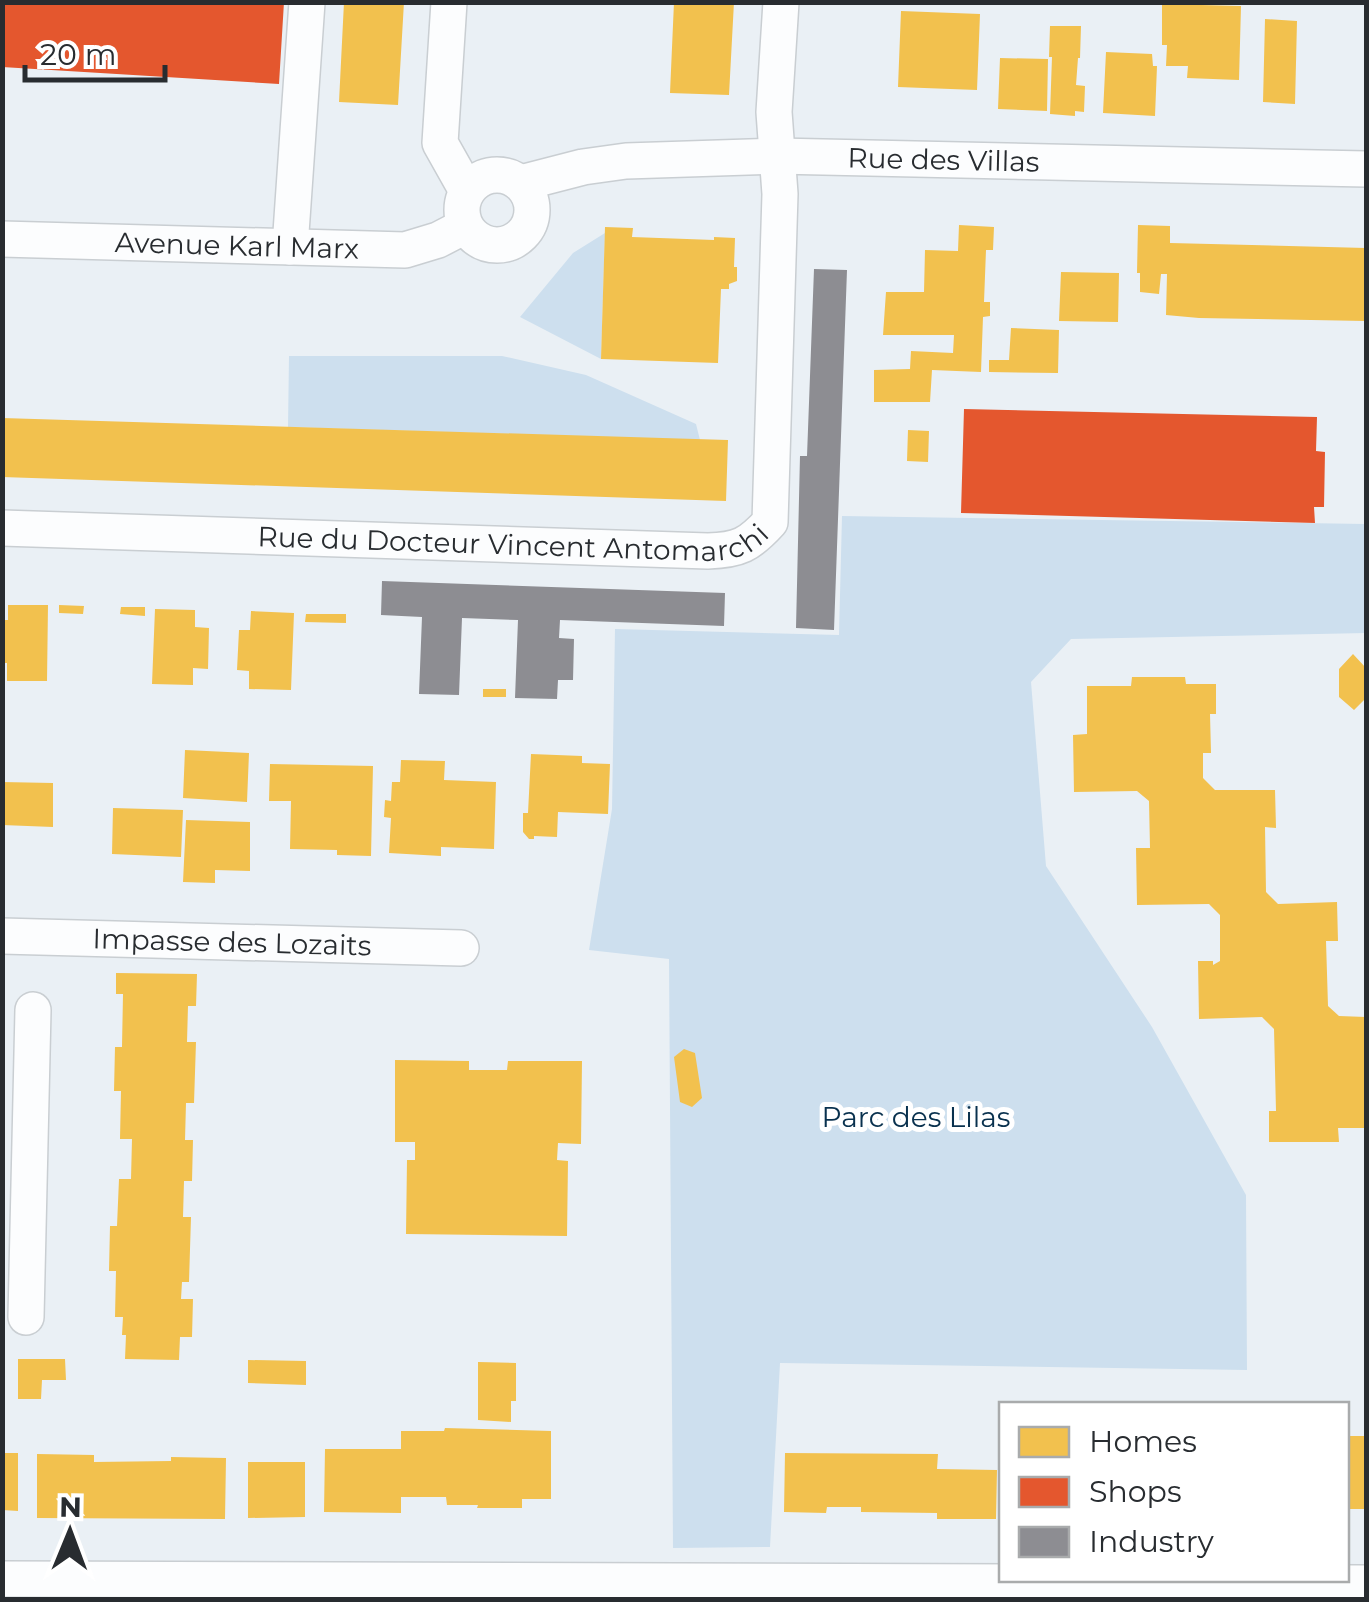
<svg xmlns="http://www.w3.org/2000/svg" width="1369" height="1602" font-family="Montserrat,sans-serif">
	<style>
		.green { fill: #cddfee }
		.homes { fill: #f2c14e }
		.shops { fill: #e4572e }
		.industry { fill: #8d8d92 }
		.lines { fill: none; stroke-linecap: round; stroke-linejoin: round }
		.street-casing { stroke: #c9ced2; stroke-width: 38 }
		.street { stroke: #fcfdfe; stroke-width: 35 }
		.labels { text-anchor: middle; stroke-width: 10; stroke-linejoin: round; paint-order: stroke }
		.street-label { font-size: 28px; fill: #282c30; stroke: #fff }
		.park-label { font-size: 28px; fill: #09314e; stroke: #fff }
	</style>
	<rect width="100%" height="100%" fill="#eaf0f5"/>
	<path class="green" d="M605 233 601 359 520 317 573 253Z
		M289 356H502L586 375 696 424 700 440 288 427Z
		M842 516 1366 524V633L1071 639 1031 682 1046 866 1152 1027 1246 1195 1247 1370 780 1363 770 1547 673 1548 669 959 589 950 612 809 615 629 839 635Z"/>
	<path class="homes" d="M344 2H404L398 105 339 102Z
		M674 2H734L729 95 670 93Z
		M1162 4 1241 6 1239 80 1187 78 1188 66H1166L1167 45H1162Z
		M901 11 980 14 977 90 898 87Z
		M1265 19 1297 21 1295 104 1263 102Z
		M1050 26H1081L1080 58H1078L1076 85 1085 86 1084 112 1075 111V116L1050 114 1052 57H1049Z
		M1106 52 1152 54 1153 66H1157L1155 116 1103 113Z
		M1000 58 1048 59 1047 111 998 109Z
		M959 225 994 227 993 250H986L984 302H990V316L983 317 981 372 932 370 930 402H874V370L910 369 911 351 953 353 954 335H883L886 292H924L925 250 958 251Z
		M1138 225 1170 226V243L1366 248V321L1199 318 1166 315 1167 274H1161L1159 294 1140 292V273H1137Z
		M605 227 633 228 632 237 714 240V237L735 238 734 267H737V281L729 284V289H721L718 363 601 359Z
		M1061 272 1119 273 1118 322 1059 321Z
		M1011 328 1059 330 1058 373 989 372V360H1009Z
		M2 418 728 440 726 501 2 477Z
		M908 430 929 431 928 462 907 461Z
		M8 605H48L47 681H7V663H2V620H8Z
		M59 605 84 606 83 614 59 613Z
		M121 607H145V616L120 614Z
		M155 609 195 610V627L209 628 208 669 193 668V685L152 684Z
		M251 611 294 613 291 690 249 689V671L237 670 239 630H250Z
		M306 614H346V623L305 622Z
		M1353 654 1366 668V698L1354 710 1339 697V669Z
		M1132 677H1185L1186 684H1216V714H1210L1211 753H1203V778L1215 790H1275L1276 828 1265 827 1266 892 1278 904 1337 902 1338 941H1326L1328 1006 1339 1016 1366 1017V1128H1338L1339 1142H1269V1111H1276L1274 1029 1262 1017 1199 1019 1198 961H1213V965L1220 961V915L1209 904 1137 905 1136 848H1150L1149 801 1137 791 1074 792 1073 735 1087 734V686H1131Z
		M483 689H506V697H483Z
		M185 750 249 753 247 802 183 798Z
		M531 754 582 756V763L610 764 608 814 558 812 557 837 534 836V839H529L523 832V813H528Z
		M401 760 445 761 444 780 496 782 494 849 441 847V856L389 853 391 818 384 817 385 800 391 801 392 782H400Z
		M270 764 373 766 371 856 337 855V850L290 849 291 801H269Z
		M2 782 53 783V827L2 825Z
		M113 808 183 810 181 857 112 854Z
		M186 820 250 822V871L215 870V883L183 882Z
		M116 973 197 974 196 1006H188L187 1042H196L194 1103H186L185 1140H193L192 1181H184L183 1217H191L189 1282H182L181 1299H193L192 1337H180L179 1360 125 1359 126 1335H122L123 1317H115L116 1271H109L110 1226H117L119 1179H131L132 1139H120L121 1091H114L115 1047H122L123 994H116Z
		M684 1049 695 1053 702 1098 692 1107 680 1102 674 1057Z
		M395 1060 469 1061V1070H507L508 1061H582L581 1144 558 1143 557 1160 568 1161 567 1236 406 1234 407 1160H415V1142H395Z
		M18 1359H65L66 1380H42L41 1399H18Z
		M248 1360 306 1361V1385L248 1383Z
		M478 1362 516 1363V1401H511V1422L478 1420Z
		M445 1428 551 1431V1499H522V1508H477L478 1505H447L446 1497H401V1513L324 1512 325 1449H401V1431H444Z
		M1346 1436H1366V1509H1346Z
		M2 1453H18V1511L2 1510Z
		M785 1453 938 1454 937 1469 997 1470 996 1519H937V1513L861 1512V1507H827L826 1513 784 1512Z
		M37 1454 94 1455V1462L171 1461V1457L226 1458 225 1519 37 1518Z
		M248 1462H305V1517L248 1518Z"/>
	<path class="shops" d="M5 2H284L279 84 2 67Z
		M964 409 1317 417 1316 451 1325 452 1324 507H1314L1315 523 961 513Z"/>
	<path class="industry" d="M814 269 847 270 834 630 796 628 800 456H807Z
		M382 581 725 593 724 626 560 620 559 638 574 639 573 680H558L557 699 515 698 518 620 462 618 459 695 419 694 422 617 381 615Z"/>
	<g class="lines">
		<g class="street-casing">
			<g id="street">
				<path d="M449 2 440 143 467 191"/>
				<circle cx="497" cy="210" r="35"/>
				<path id="s1" d="M521 183 583 167 626 161 777 156 1366 169"/>
				<path id="s2" d="M2 239 405 250 438 240 465 226"/>
				<path d="M290 247 307 2"/>
				<path id="s3" d="M2 528 708 551C739 550 749 545 770 522L780 194 774 112 781 2"/>
				<path id="s4" d="M2 936 461 948"/>
				<path d="M26 1317 33 1010"/>
				<path d="M2 1579 1366 1583"/>
			</g>
		</g>
		<use href="#street" class="street"/>
	</g>
	<g class="labels">
		<g class="street-label">
			<text dy="10" stroke="none"><textPath href="#s1" startOffset="425">Rue des Villas</textPath></text>
			<text dy="10" stroke="none"><textPath href="#s2" startOffset="235">Avenue Karl Marx</textPath></text>
			<text dy="10" stroke="none"><textPath href="#s3" startOffset="512">Rue du Docteur Vincent Antomarchi</textPath></text>
			<text dy="10" stroke="none"><textPath href="#s4" startOffset="230">Impasse des Lozaits</textPath></text>
		</g>
		<g class="park-label">
			<text x="916" y="1127">Parc des Lilas</text>
		</g>
	</g>
	<rect width="1369" height="1602" fill="none" stroke="#282c30" stroke-width="10"/>
	<rect x="999" y="1402" width="350" height="180" fill="#ffffff" stroke="#a9abac" stroke-width="2.5"/>
	<rect x="1019" y="1427" width="50" height="30" fill="#f2c14e" stroke="#a9abac" stroke-width="2.5"/>
	<text x="1089" y="1452" font-size="30" fill="#282c30">Homes</text>
	<rect x="1019" y="1477" width="50" height="30" fill="#e4572e" stroke="#a9abac" stroke-width="2.5"/>
	<text x="1089" y="1502" font-size="30" fill="#282c30">Shops</text>
	<rect x="1019" y="1527" width="50" height="30" fill="#8d8d92" stroke="#a9abac" stroke-width="2.5"/>
	<text x="1089" y="1552" font-size="30" fill="#282c30">Industry</text>
	<g transform="translate(70 1532) rotate(1)" stroke="#ffffff" stroke-width="8" paint-order="stroke">
	<path d="M0-8L18 38L0 25L-18 38Z" fill="#282c30"/>
	<text y="-15" font-size="28" font-weight="bold" text-anchor="middle" fill="#282c30">N</text>
	</g>
	<path d="M25 65v15h140v-15" fill="none" stroke="#282c30" stroke-width="5"/>
	<text x="40" y="65" font-size="30" fill="#282c30" stroke="#ffffff" stroke-width="8" paint-order="stroke">20 m</text>
</svg>
